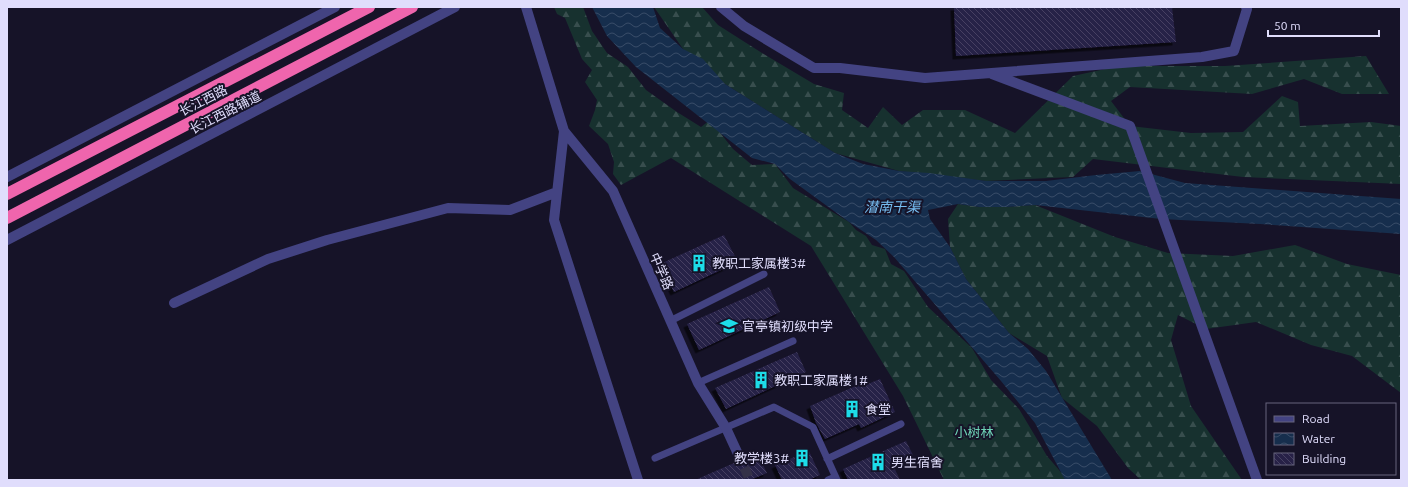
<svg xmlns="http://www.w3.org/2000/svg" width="1408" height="487" font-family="Ubuntu,'Noto Sans SC',sans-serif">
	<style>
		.forest { fill: url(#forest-firs) }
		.water { fill: url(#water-waves) }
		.building { fill: url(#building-back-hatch); filter: url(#shadow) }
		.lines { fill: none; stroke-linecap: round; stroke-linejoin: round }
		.street-tunnel { stroke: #343148; stroke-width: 10; stroke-dasharray: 10 5; stroke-linecap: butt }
		.lane { stroke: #434382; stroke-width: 7 }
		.street { stroke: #434382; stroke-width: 10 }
		.highway { stroke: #ef65ad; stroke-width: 12 }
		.labels { text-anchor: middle; stroke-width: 4; stroke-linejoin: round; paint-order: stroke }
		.street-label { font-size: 13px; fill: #e0ddfc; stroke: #161328 }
		.poi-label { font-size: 13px; fill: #e0ddfc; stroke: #161328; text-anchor: start }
		.park-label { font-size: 13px; fill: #6fd5b8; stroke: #161328 }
		.water-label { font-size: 14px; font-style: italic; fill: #76bdf1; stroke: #161328 }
	</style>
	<defs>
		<pattern id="forest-firs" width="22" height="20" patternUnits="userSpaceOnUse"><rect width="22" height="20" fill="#17312f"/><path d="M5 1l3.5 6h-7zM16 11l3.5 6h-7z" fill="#384e4e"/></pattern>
		<pattern id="water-waves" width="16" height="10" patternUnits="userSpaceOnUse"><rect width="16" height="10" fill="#162e4d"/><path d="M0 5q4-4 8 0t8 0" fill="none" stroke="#384c68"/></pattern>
		<pattern id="building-back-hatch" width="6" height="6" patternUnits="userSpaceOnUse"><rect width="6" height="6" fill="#272147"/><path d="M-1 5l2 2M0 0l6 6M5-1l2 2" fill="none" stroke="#464162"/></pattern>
		<filter id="shadow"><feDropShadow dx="-3.5" dy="3.5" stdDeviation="0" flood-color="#0009"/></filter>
	</defs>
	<rect width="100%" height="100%" fill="#161328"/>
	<path class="forest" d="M554 7H583L592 31 607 53 628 67 646 90 677 112 701 127 710 120 733 149 752 165 775 164 793 188 849 222 856 230 866 236 872 245 885 249 891 264 904 271 928 307 972 348 991 380 1019 409 1047 456 1065 477 1063 480H944L903 396 811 246 671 158 621 185 613 174 614 162 608 144 589 126 595 110 597 100 585 82 592 70 582 59 565 18 557 14Z
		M654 7H702L718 25 762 53 814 84 844 93 842 110 868 128 883 107 902 125 923 110H965L1015 133 1073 76 1119 66H1225L1366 56 1389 94H1342L1304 79 1252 94 1130 87 1111 101 1130 126 1191 133 1243 132 1282 96 1298 102 1300 126 1371 122 1401 126V184L1243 177 1093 159 1073 177 986 181 899 171 835 153 725 84 683 49Z
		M958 204 980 207H1005L1035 205 1115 237 1168 253 1233 256 1295 245 1347 264 1401 275V393L1352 356 1311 345 1256 322 1206 329 1178 315 1171 340 1191 406 1242 480H1141L1128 468 1097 426 1062 398 1047 356 1009 333 966 279 950 247 948 219Z"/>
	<path class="water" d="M592 7H653L660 28 683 49 703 59 725 84 835 153 863 164 899 171 929 173 986 181H1046L1096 175 1140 171 1185 183 1401 199V234L1260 224 1161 219 1035 205 1005 207H980L958 204 928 210 930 219 950 247 966 279 1009 333 1028 349 1046 371 1112 480H1065L1035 423 1001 381 894 257 876 240 849 222 790 179 775 164 752 158 636 67 607 36Z"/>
	<path class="building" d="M954 7H1172L1176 42 956 56Z
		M724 235 738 262 674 292 660 264Z
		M769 287 780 312 699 350 687 324Z
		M797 352 806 372 726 409 715 388Z
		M880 379 895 412 861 428 859 424 825 439 816 423 810 406 867 381 868 384Z
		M906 441 913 455 893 465 900 480H848L843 469Z
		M809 451 820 475 809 480H782L775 465Z
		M757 453 767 473 750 480H695Z"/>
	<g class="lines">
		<path class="street-tunnel" d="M738 454 750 480"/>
		<path class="lane" d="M670 321 764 274
			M698 383 793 341
			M655 458 774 407 813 427 837 480
			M827 459 901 424
			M828 480 835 477"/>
		<path class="street" d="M526 7 564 131 554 220 638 480
			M721 7 744 26 814 68H840L925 78 1202 57 1234 51 1247 9 1246 7
			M992 74 1130 126 1257 480
			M564 131 613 191 698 383 726 428 738 454
			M7 177 335 7
			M7 240 455 7
			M174 303 268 259 327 240 448 208 510 210 557 192"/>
		<path class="highway" d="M7 194 369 7
			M7 218 412 7"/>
	</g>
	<defs>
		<g id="building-bare" transform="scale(1.38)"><path d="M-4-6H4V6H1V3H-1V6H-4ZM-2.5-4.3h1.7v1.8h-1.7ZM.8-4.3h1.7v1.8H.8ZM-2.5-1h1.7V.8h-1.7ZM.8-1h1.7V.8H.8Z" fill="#1ddce8" stroke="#161328" stroke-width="2.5" paint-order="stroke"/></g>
		<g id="school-bare" transform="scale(1.38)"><path d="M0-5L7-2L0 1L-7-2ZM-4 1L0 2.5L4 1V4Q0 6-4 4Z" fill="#1ddce8" stroke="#161328" stroke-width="2.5" paint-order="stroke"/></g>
	</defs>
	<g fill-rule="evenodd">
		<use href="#building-bare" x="699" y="263"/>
		<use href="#school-bare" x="729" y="326"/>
		<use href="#building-bare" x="761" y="380"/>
		<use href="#building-bare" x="852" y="409"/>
		<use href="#building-bare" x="802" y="458"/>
		<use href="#building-bare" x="878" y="462"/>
	</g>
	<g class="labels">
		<g class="street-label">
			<text transform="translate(203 100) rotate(-27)" y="5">长江西路</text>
			<text transform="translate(225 112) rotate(-27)" y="5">长江西路辅道</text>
			<text transform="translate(662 271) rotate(66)" y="5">中学路</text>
		</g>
		<g class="poi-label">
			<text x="712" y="268">教职工家属楼3#</text>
			<text x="742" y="331">官亭镇初级中学</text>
			<text x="774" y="385">教职工家属楼1#</text>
			<text x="865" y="414">食堂</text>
			<text x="789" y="463" text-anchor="end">教学楼3#</text>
			<text x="891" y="467">男生宿舍</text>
		</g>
		<g class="park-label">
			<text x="974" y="437">小树林</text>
		</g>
		<g class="water-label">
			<text x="892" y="212">潜南干渠</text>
		</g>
	</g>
	<rect width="1408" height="487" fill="none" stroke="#e0ddfc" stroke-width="16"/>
	<rect x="1266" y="403" width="130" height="72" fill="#161328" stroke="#67647d"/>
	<rect x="1274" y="416" width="20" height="6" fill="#434382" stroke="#67647d"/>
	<text x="1302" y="423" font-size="12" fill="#e0ddfc">Road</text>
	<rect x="1274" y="433" width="20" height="12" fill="url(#water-waves)" stroke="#67647d"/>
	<text x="1302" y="443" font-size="12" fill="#e0ddfc">Water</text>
	<rect x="1274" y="453" width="20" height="12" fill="url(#building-back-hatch)" stroke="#67647d"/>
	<text x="1302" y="463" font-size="12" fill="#e0ddfc">Building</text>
	<path d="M1268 30v6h111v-6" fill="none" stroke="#e0ddfc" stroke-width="2"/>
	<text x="1274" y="30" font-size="12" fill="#e0ddfc" stroke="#161328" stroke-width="3" paint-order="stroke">50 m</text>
</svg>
